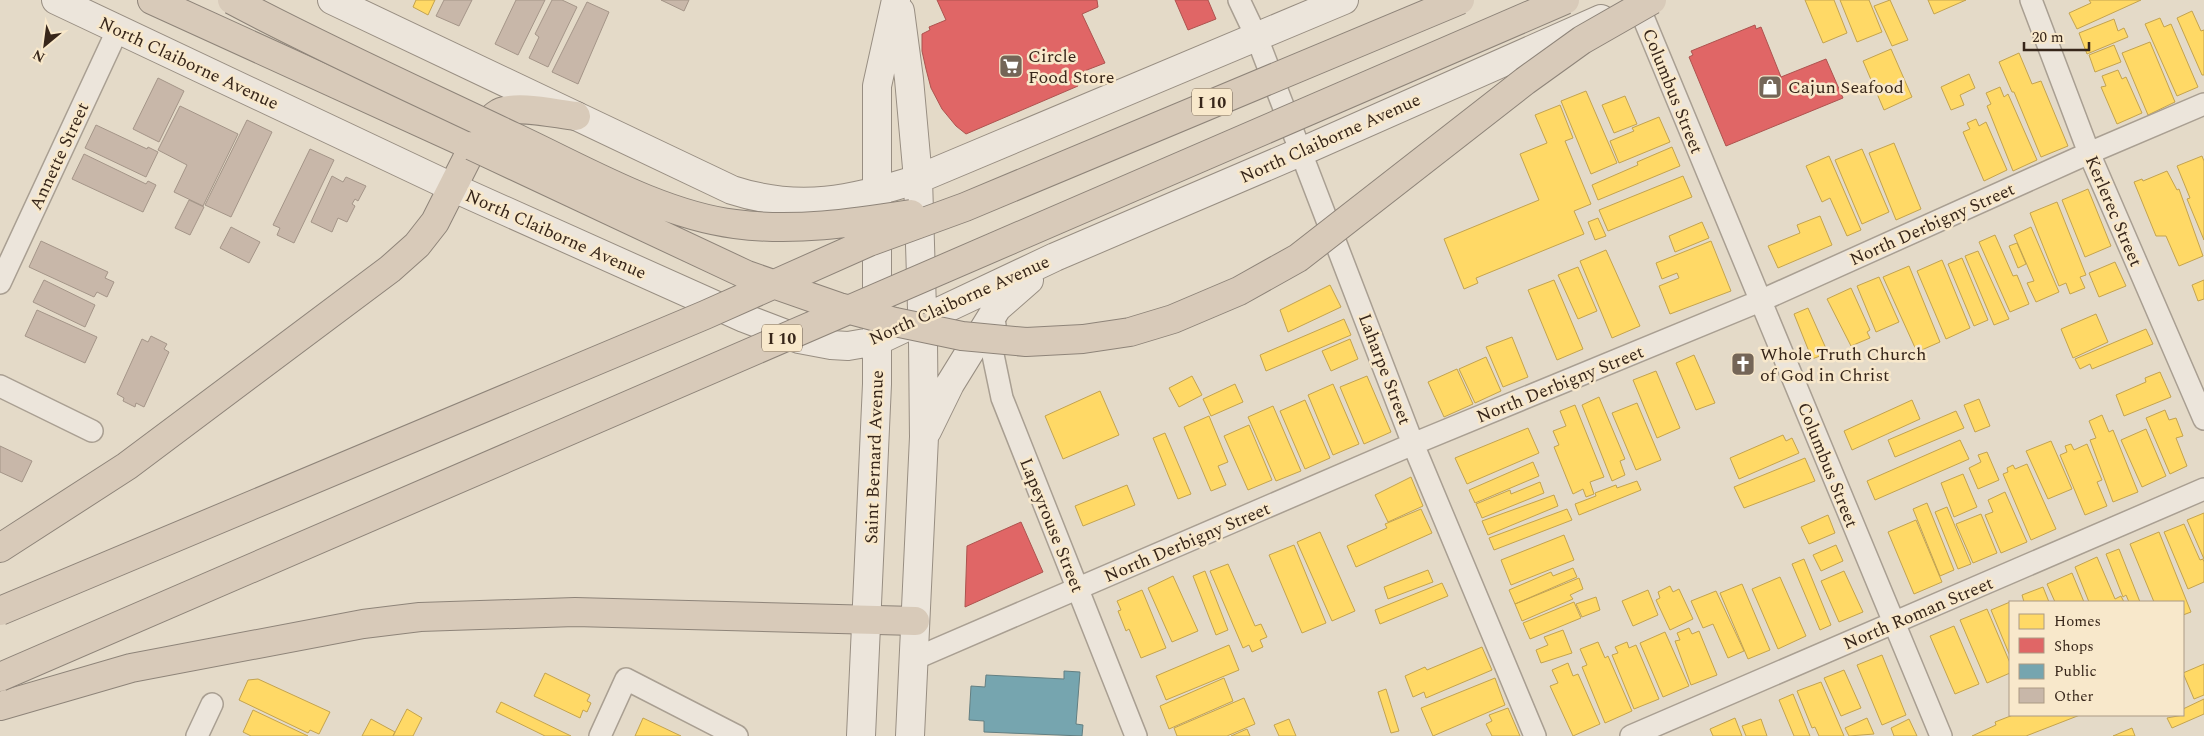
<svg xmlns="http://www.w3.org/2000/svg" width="2204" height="736" font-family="Spectral,serif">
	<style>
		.homes { fill: #ffd966; stroke: #c3a34f }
		.shops { fill: #e06666; stroke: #ad534f }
		.public { fill: #76a5af; stroke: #637f82 }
		.building { fill: #c8b7a9; stroke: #a49588 }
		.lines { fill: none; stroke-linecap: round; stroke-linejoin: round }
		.street-casing { stroke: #a99f92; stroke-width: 24 }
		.secondary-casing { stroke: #988e82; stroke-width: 30 }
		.highway-casing { stroke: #8e8479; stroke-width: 30 }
		.street { stroke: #ece5db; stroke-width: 21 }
		.secondary { stroke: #ece5db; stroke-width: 28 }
		.highway { stroke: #d8cab9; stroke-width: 28 }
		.highway-bridge-casing { stroke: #8e8479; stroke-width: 30; stroke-linecap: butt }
		.highway-bridge { stroke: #d8cab9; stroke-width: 28 }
		.labels { text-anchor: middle; stroke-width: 5; stroke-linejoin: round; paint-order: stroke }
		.shield { fill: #f8e8cb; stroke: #71604f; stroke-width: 1 }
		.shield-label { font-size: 16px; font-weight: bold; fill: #37261a }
		.poi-label { font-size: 18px; fill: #37261a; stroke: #f8e8cb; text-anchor: start }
		.street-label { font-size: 18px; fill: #37261a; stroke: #f8e8cb }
	</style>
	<rect width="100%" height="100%" fill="#e4dac8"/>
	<path class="homes" d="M416 0H435L428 15 413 7Z
		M1805 0H1834L1847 33 1823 43Z
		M1840 0H1869L1882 32 1857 42Z
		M1890 0 1908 40 1892 46 1874 6Z
		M1928 0H1966L1934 14Z
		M2089 0H2141L2077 29 2069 13 2091 3Z
		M2192 11 2201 31 2204 30V75H2202L2177 18Z
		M2160 18 2164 27 2171 24 2198 87 2177 96 2145 24Z
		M2114 19 2118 31 2124 28 2128 37 2087 54 2079 33Z
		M2150 42 2175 102 2148 115 2122 53Z
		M2114 45 2121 62 2095 72 2089 55Z
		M1891 49 1912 97 1884 110 1863 61Z
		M2019 53 2032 84 2041 81 2068 146 2041 157 2014 92H2012L1999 62Z
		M2118 70 2122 79 2126 77 2142 113 2117 124 2101 87 2106 86 2102 76Z
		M1969 74 1975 88 1960 95 1964 105 1951 110 1941 87Z
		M2000 87 2004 97 2008 94 2037 160 2013 171 1987 106 1991 104 1986 93Z
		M1586 91 1617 163 1591 174 1561 101Z
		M1625 96 1637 124 1614 133 1602 105Z
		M1560 105 1573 138 1565 141 1591 204 1574 211 1584 234 1476 278 1478 283 1464 289 1444 239 1539 200 1520 154 1547 143 1535 115Z
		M1659 117 1670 142 1619 163 1610 141 1634 131 1632 128Z
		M1976 119 1979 126 1986 122 2007 170 1984 181 1963 132 1970 129 1967 123Z
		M1894 143 1921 209 1896 220 1869 153Z
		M1672 147 1680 166 1598 200 1592 185 1638 165 1637 162Z
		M1862 149 1889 212 1862 224 1835 160Z
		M1829 156 1861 230 1847 236 1830 198 1822 202 1806 166Z
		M2202 156 2204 161V240L2187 199 2190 198 2177 166Z
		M2167 171 2177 190 2179 189 2203 256 2179 266 2166 236H2156L2134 182 2142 179 2143 181Z
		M1683 176 1692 197 1608 231 1599 210Z
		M2088 189 2111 246 2085 257 2062 200Z
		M2057 202 2086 275 2080 277 2085 288 2070 294 2066 283 2059 286 2030 213Z
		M1820 216 1832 245 1778 268 1768 246 1800 233 1797 225Z
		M1598 218 1606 236 1595 240 1588 222Z
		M1702 222 1709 238 1675 252 1669 236Z
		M2031 227 2059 292 2036 302 2027 283 2034 281 2014 235Z
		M1995 235 2013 276 2017 275 2029 304 2010 312 1979 242Z
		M1711 241 1731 291 1670 314 1659 286 1679 278 1677 273 1662 279 1656 263Z
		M2017 243 2026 264 2018 268 2009 246Z
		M1606 250 1640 326 1612 338 1580 261Z
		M1978 251 2009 319 1994 325 1965 256Z
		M1962 258 1988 320 1974 326 1948 264Z
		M1942 260 1970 328 1946 339 1917 271Z
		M2115 262 2126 286 2099 297 2089 273Z
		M1909 266 1940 342 1917 352 1883 277Z
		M1578 267 1597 311 1578 319 1558 275Z
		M1879 277 1899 322 1876 332 1857 286Z
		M1554 280 1583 349 1557 360 1528 290Z
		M2204 280V299L2198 301 2192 285Z
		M1330 285 1341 307 1288 332 1280 310Z
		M1851 288 1870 330 1867 332 1870 338 1851 346 1827 299Z
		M1808 308 1828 353 1812 359 1794 314Z
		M2096 314 2108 342 2073 358 2061 329Z
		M1344 319 1351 335 1266 371 1260 355Z
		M2146 329 2153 344 2092 369 2090 364 2080 369 2075 359Z
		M1512 337 1528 377 1503 387 1486 347Z
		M1350 339 1358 359 1331 371 1322 351Z
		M1694 355 1715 403 1696 410 1676 363Z
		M1486 357 1501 391 1475 403 1459 369Z
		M1457 369 1473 404 1444 417 1428 382Z
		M1656 371 1680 428 1657 438 1633 380Z
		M2160 372 2171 397 2124 416 2116 395 2146 382 2145 378Z
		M1192 376 1202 395 1179 407 1169 388Z
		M1367 376 1391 432 1364 444 1340 387Z
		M1235 384 1243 402 1211 416 1203 399Z
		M1333 384 1359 444 1333 455 1308 395Z
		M1100 391 1119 435 1063 459 1045 416Z
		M1599 397 1625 459 1620 461 1625 475 1612 481 1582 405Z
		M1979 399 1990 426 1975 432 1964 405Z
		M1305 400 1330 458 1305 469 1280 411Z
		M1912 400 1920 419 1852 450 1844 431Z
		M1637 403 1661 460 1636 470 1612 413Z
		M1575 405 1604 477 1590 482 1594 494 1586 497 1583 489 1573 494 1554 447 1559 445 1553 431 1566 426 1560 411Z
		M1273 406 1301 471 1276 481 1248 417Z
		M2165 410 2169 420 2176 418 2183 436 2176 438 2187 466 2170 474 2146 418Z
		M1956 411 1964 428 1895 457 1888 440Z
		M2102 415 2109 432 2113 430 2138 492 2113 502 2090 440 2096 438 2089 421Z
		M1209 416 1228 462 1218 466 1226 485 1211 491 1184 427Z
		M1249 425 1272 480 1248 490 1224 436Z
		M1528 428 1539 453 1467 484 1455 458Z
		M2146 429 2166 476 2142 487 2121 440Z
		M1165 433 1191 494 1178 499 1153 438Z
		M1783 435 1786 441 1792 438 1799 453 1739 479 1730 458Z
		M1960 440 1969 459 1875 500 1867 481Z
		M2051 441 2072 489 2048 499 2026 451Z
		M2071 444 2074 450 2087 444 2102 480 2097 482 2107 506 2085 515 2060 455 2067 452 2065 446Z
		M1987 452 1999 480 1978 489 1969 468 1981 462 1978 455Z
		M1805 458 1815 481 1744 508 1734 487Z
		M1533 462 1539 476 1475 503 1469 490Z
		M2027 464 2056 529 2031 540 2003 474 2008 472 2007 468 2013 465 2015 469Z
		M1963 474 1977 507 1954 517 1941 483Z
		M1411 477 1423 506 1388 522 1375 495Z
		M1637 481 1641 490 1579 515 1575 504 1596 496 1595 493 1616 485 1617 488Z
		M1540 482 1544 493 1482 518 1476 504 1510 490 1511 494Z
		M1127 485 1135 505 1083 526 1075 506Z
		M2005 492 2027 542 2001 553 1985 515 1993 512 1988 500Z
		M1554 495 1558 506 1488 535 1482 521Z
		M1927 503 1954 570 1940 576 1913 509Z
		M1947 507 1971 564 1958 569 1935 512Z
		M1421 509 1432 533 1356 567 1347 546 1387 528 1385 524Z
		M1567 509 1572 520 1494 550 1489 538Z
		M2204 513V559L2187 520Z
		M1981 514 1997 553 1973 563 1956 524Z
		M1828 515 1835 533 1809 544 1801 527Z
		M1916 520 1942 582 1914 594 1888 532Z
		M2184 524 2200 560 2203 559 2204 562V582L2188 589 2164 532Z
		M1320 532 1355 611 1332 621 1297 542Z
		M2159 532 2191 612 2183 615V602H2154L2130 544Z
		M1564 535 1574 560 1511 585 1501 560Z
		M1294 545 1326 623 1302 633 1269 555Z
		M1836 545 1843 561 1821 571 1813 555Z
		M2119 549 2140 602H2129L2126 595 2123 597 2106 554Z
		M2097 557 2115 599 2121 596 2124 602H2089L2075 567Z
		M1804 559 1831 625 1820 630 1792 564Z
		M1228 564 1255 626 1261 624 1267 637 1260 640 1263 647 1252 652 1249 645 1243 648 1210 571Z
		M1573 568 1577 577 1515 604 1509 590 1551 572 1553 576Z
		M1428 570 1433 582 1388 599 1384 587Z
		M1205 571 1228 630 1216 635 1193 576Z
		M1844 571 1863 612 1839 622 1821 581Z
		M2072 573 2084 602H2055L2047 584Z
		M1173 576 1198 631 1172 642 1148 588Z
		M1780 577 1806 636 1778 649 1752 589Z
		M1579 578 1583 589 1570 595 1573 599 1522 621 1515 604Z
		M1442 583 1448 596 1380 624 1375 610Z
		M1742 584 1770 650 1748 659 1720 593Z
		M1670 586 1673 592 1679 589 1693 619 1670 630 1656 600 1660 598 1658 592Z
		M2043 587 2049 602H2024L2022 595Z
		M1142 590 1166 648 1141 658 1129 629 1126 631 1118 611 1121 610 1117 601Z
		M1648 590 1658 615 1633 626 1622 601Z
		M1716 591 1744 651 1728 658 1713 624 1703 628 1691 601Z
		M1596 597 1600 610 1582 617 1576 604Z
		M1574 602 1581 618 1530 639 1523 623Z
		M2010 602V656L1991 610Z
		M1987 609 2010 663V673L1987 683 1960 620Z
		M1954 626 1979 684 1955 694 1930 636Z
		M1689 628 1692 634 1699 631 1717 675 1691 685 1675 641 1680 640 1677 633Z
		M1563 630 1572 653 1541 663 1536 650 1548 645 1544 637Z
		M1665 632 1689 686 1663 697 1640 643Z
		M1598 642 1605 658 1608 656 1632 711 1605 723 1582 667 1587 665 1580 649Z
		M1627 642 1629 648 1636 645 1659 699 1634 709 1612 655 1618 653 1615 647Z
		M1229 645 1239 670 1166 700 1156 676Z
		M1482 647 1492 670 1426 698 1424 692 1413 697 1405 676 1425 667 1427 670Z
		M1882 655 1906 715 1882 725 1857 665Z
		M1568 663 1573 676 1578 674 1600 724 1573 736 1550 686 1558 683 1552 670Z
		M2204 664V695L2194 699 2183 673Z
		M1844 670 1861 708 1841 716 1824 678Z
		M545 673 590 695 587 701 591 703 587 712 583 710 580 718 534 696Z
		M1224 678 1233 701 1169 729 1160 706Z
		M1495 678 1505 705 1433 736 1421 708Z
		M258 679 330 712 319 734 310 730 308 733 239 700 248 680Z
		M1821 682 1844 736H1819L1815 727 1812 728 1797 691Z
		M1386 689 1399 731 1391 733 1378 692Z
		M1793 694 1810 736H1794L1779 700Z
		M1244 698 1255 724 1227 736H1177L1174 728Z
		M2204 699V714L2172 728 2167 718 2183 715V709Z
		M501 702 571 736H545L496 712Z
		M1508 708 1520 736H1492L1486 724 1492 721 1489 715Z
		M407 709 422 718 413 736H393Z
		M253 710 308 736H251L243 732Z
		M2013 715H2080L2026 736H1972L1996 725 1995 722Z
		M643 718 681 736H635Z
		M1735 718 1742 736H1713L1710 729Z
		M1867 718 1874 734 1849 736 1845 728Z
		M371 719 395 732 393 736H362Z
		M1289 719 1296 736H1279L1274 725Z
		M1761 719 1767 736H1746L1742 726Z
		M1909 719 1917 736H1894L1891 728Z
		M2132 728 2135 736H2113Z
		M1247 729 1250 736H1231Z"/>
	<path class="shops" d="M937 0H1097L1098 7 1082 14 1105 63 1074 75 1078 86 966 134 956 126 942 109 931 88 926 69 922 51V34L930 30 929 27 946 20Z
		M1175 0H1208L1216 19 1188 30Z
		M1755 25 1756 29 1761 27 1781 77 1826 59 1843 98 1726 146 1689 57 1693 55 1691 51Z
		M1021 522 1043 572 965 607 967 546Z"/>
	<path class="public" d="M1064 671 1080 672 1076 724 1083 725 1082 736 984 732V721L969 720 971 686 985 687 986 675 1064 679Z"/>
	<path class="building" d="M444 0H472L459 26 436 16Z
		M516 0H545L518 55 495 44Z
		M552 0H562L577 7 548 67 529 58 539 37 535 34Z
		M661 0H689L684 11Z
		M587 2 609 12 578 84 552 72Z
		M158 78 184 91 159 142 133 129Z
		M180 106 238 134 203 206 174 192 187 165 158 150Z
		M247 120 272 132 231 217 205 205Z
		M96 125 147 149 148 147 158 152 146 177 85 148Z
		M310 149 334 160 294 243 277 235 280 228 273 225Z
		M84 154 146 184 148 181 156 185 143 212 72 179Z
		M332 176 343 182 346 177 366 186 358 201 355 199 352 204 355 206 347 222 338 218 332 232 311 222Z
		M189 200 204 207 190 235 175 228Z
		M231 227 260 242 249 263 220 248Z
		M41 241 108 272 105 278 114 282 107 297 97 292 94 297 29 267Z
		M44 280 95 305 85 327 33 302Z
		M37 310 97 337 85 363 25 336Z
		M151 336 167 344 164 349 169 352 144 407 136 403 135 407 123 401 124 398 117 394 142 339 148 342Z
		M0 446 32 461 22 482 0 472Z"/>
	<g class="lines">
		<g class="street-casing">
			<path id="street" d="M1239 0 1257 38 1413 444 1535 736
				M1636 0 1941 736
				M2031 0 2089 153 2204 419
				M0 283 118 29
				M995 325 992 350 1002 398 1136 736
				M0 386 92 431
				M914 659 1413 444 1760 301 2089 153 2204 104
				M197 736 212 704
				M600 736 626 679 737 736
				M1631 736 2204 489"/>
		</g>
		<g class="secondary-casing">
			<path id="secondary" d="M56 0 454 188 744 318 799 339 831 345 848 346 877 341 1055 257 1312 147 1601 19
				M332 0 732 190C799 212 853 200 918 179L1344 0
				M900 11 909 79 918 179 923 342 924 437 910 736
				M927 431 950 384 997 308 1029 280
				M861 736 877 384V86L896 0"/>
		</g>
		<g class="highway-casing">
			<path id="highway" d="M152 0 472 146
				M0 548 127 466 390 269 417 245 435 222 482 129C487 123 492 117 499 113 517 104 556 114 576 116
				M0 706 131 668 363 624 420 617 575 612 915 621"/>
		</g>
		<use href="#street" class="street"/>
		<use href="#secondary" class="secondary"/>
		<use href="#highway" class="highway"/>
		<g class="highway-bridge-casing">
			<path id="highway-bridge" d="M232 0C324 49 420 92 514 137 581 168 661 215 735 224 793 232 853 223 911 214
				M472 146 747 275 839 307 895 322 962 336 1026 342 1083 339 1130 332 1173 319 1239 291 1298 258 1525 81 1582 40 1652 0
				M0 611 705 315 869 242 965 207 1460 0
				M0 677 1565 0"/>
		</g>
		<use href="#highway-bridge" class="highway-bridge"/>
	</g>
	<defs>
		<g id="supermarket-square" transform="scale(1.25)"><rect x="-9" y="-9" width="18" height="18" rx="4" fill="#746557" stroke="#f8e8cb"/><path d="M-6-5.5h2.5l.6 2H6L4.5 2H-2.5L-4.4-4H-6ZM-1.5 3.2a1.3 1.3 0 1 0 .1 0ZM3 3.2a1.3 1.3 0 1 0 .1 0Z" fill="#fff"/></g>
		<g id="shop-square" transform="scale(1.25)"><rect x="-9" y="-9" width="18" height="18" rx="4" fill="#746557" stroke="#f8e8cb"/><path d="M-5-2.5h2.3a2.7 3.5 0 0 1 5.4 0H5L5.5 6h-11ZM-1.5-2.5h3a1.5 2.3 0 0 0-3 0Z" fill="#fff"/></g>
		<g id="church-square" transform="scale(1.25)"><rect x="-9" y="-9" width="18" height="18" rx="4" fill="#746557" stroke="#f8e8cb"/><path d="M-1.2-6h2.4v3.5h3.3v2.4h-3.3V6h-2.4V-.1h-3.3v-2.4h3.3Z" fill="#fff"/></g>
	</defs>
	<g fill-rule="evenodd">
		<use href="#supermarket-square" x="1011" y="66"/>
		<use href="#shop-square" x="1770" y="87"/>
		<use href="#church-square" x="1743" y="364"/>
	</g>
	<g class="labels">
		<g class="shield">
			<rect x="1192" y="88.5" width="40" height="27" rx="4"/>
			<rect x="762" y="324.5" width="40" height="27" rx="4"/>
		</g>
		<g class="shield-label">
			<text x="1212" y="108">I 10</text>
			<text x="782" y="344">I 10</text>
		</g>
		<g class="poi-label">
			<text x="1028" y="62">Circle<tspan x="1028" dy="21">Food Store</tspan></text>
			<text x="1788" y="93">Cajun Seafood</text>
			<text x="1760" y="360">Whole Truth Church<tspan x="1760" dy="21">of God in Christ</tspan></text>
		</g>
		<g class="street-label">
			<text transform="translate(189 63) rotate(25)" y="6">North Claiborne Avenue</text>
			<text transform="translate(1673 91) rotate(68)" y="6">Columbus Street</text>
			<text transform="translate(1330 138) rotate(-24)" y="6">North Claiborne Avenue</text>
			<text transform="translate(59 156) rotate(-65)" y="6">Annette Street</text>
			<text transform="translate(2114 211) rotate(67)" y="6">Kerlerec Street</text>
			<text transform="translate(1932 224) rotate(-24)" y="6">North Derbigny Street</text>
			<text transform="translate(556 234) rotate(24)" y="6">North Claiborne Avenue</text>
			<text transform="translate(959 300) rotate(-24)" y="6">North Claiborne Avenue</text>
			<text transform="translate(1385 369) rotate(69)" y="6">Laharpe Street</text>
			<text transform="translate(1560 384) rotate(-22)" y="6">North Derbigny Street</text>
			<text transform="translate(874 457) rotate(-88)" y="6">Saint Bernard Avenue</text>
			<text transform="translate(1828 465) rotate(68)" y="6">Columbus Street</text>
			<text transform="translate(1052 525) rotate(68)" y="6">Lapeyrouse Street</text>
			<text transform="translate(1187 542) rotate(-23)" y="6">North Derbigny Street</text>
			<text transform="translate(1918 613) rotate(-23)" y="6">North Roman Street</text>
		</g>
	</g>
	<rect x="2009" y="601" width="175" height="115" fill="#f8e8cb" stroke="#ab9a84"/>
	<rect x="2019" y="614" width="25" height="15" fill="#ffd966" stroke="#ab9a84"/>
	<text x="2054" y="626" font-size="15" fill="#37261a">Homes</text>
	<rect x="2019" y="638" width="25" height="15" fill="#e06666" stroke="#ab9a84"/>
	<text x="2054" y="651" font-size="15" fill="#37261a">Shops</text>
	<rect x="2019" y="664" width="25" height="15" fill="#76a5af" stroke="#ab9a84"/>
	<text x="2054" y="676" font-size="15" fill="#37261a">Public</text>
	<rect x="2019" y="688" width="25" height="15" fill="#c8b7a9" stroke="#ab9a84"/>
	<text x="2054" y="701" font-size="15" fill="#37261a">Other</text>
	<g transform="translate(45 45) rotate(209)" stroke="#f8e8cb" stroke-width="4" paint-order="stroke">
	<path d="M0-4L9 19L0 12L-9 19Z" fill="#37261a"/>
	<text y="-8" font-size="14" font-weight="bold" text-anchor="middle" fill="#37261a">N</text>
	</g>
	<path d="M2024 42v8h65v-8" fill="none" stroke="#37261a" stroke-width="2.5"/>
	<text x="2032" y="42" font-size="15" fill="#37261a" stroke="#f8e8cb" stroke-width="4" paint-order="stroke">20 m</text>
</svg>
